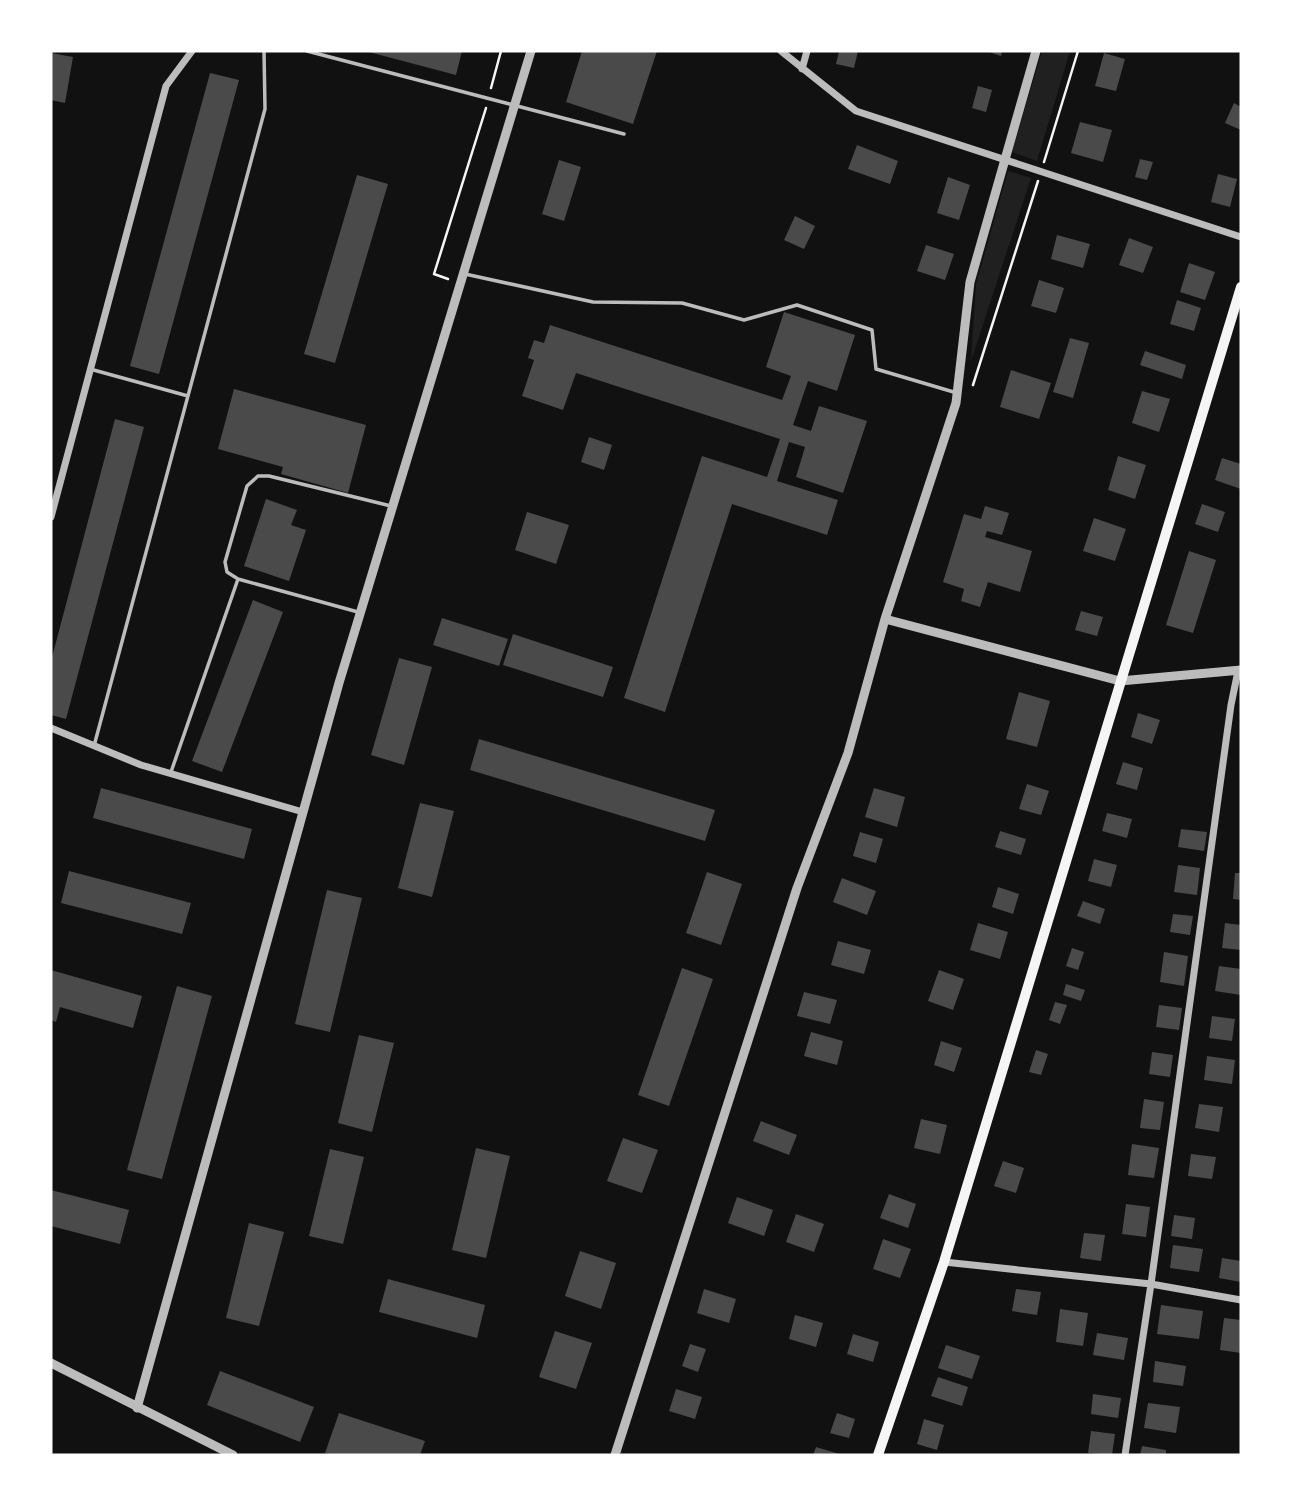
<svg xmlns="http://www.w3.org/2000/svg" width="1292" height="1506" font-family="'Noto Serif',serif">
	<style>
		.green { fill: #202020 }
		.building { fill: #4a4a4a }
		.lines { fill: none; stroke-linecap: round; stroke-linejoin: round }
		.path { stroke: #f5f5f5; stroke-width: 2.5 }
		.service { stroke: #bcbcbc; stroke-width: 3.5 }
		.minor { stroke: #bcbcbc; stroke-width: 7 }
		.tertiary { stroke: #bcbcbc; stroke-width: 9 }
		.secondary { stroke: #f5f5f5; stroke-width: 10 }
	</style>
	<rect width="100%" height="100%" fill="#111"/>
	<path class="green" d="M1042 51H1070L1037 161 1012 152Z
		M1008 171 1031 178 971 361 976 284Z"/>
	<path class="building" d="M365 51H462L456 75Z
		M582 51H657L633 124 566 102Z
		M839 51H858L854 68 836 64Z
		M986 51H1002L1001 56Z
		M51 53 73 57 65 103 51 100Z
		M1104 53 1125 59 1116 91 1095 86Z
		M210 73 239 80 159 374 130 366Z
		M978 86 992 90 986 112 972 108Z
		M1234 103 1241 107V130L1225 123Z
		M1080 122 1112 130 1103 162 1071 153Z
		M857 145 898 161 890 184 848 169Z
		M1140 159 1153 162 1147 180 1135 177Z
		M559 160 581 167 564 221 542 214Z
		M1218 174 1237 179 1230 207 1211 202Z
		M357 175 388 184 335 363 304 354Z
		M948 177 970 185 959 220 937 213Z
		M795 216 815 226 804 249 784 240Z
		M1057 235 1090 244 1083 268 1051 259Z
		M1129 238 1153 247 1143 273 1119 265Z
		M926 245 954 254 945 280 917 271Z
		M1189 263 1215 272 1205 300 1180 292Z
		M1039 280 1064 288 1056 313 1031 306Z
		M1177 300 1201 308 1194 331 1170 324Z
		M784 312 855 335 837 391 808 381 793 425 811 431 819 406 867 421 843 493 796 477 805 447 789 442 777 481 838 500 827 535 732 504 665 712 624 698 702 456 767 477 780 439 576 373 563 410 522 396 534 360 528 358 534 340 544 343 550 325 782 400 791 376 766 367Z
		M1070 338 1089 343 1073 398 1053 392Z
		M1145 351 1186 365 1182 379 1140 365Z
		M1011 370 1051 383 1039 419 1000 407Z
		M234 389 366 425 348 493 281 474 283 467 218 449Z
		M1142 391 1170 399 1159 432 1132 423Z
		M115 419 144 427 66 719 51 715V661Z
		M589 437 612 445 604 470 581 462Z
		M1118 456 1146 465 1135 499 1108 490Z
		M1222 458 1241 464V489L1215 480Z
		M266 499 297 510 291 525 306 530 289 581 244 566Z
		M1202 504 1225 512 1218 532 1195 524Z
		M985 506 1009 513 1002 535 987 531 985 537 1032 551 1020 592 988 582 980 607 961 601 964 589 943 582 964 514 981 519Z
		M527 512 569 525 556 564 515 550Z
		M1094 518 1126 529 1115 561 1083 551Z
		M1189 551 1216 560 1193 633 1166 625Z
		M253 600 283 612 222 772 192 761Z
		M1081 611 1103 617 1097 636 1075 630Z
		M442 618 508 639 499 666 433 645Z
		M513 634 613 667 603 697 503 665Z
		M399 658 432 667 404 765 371 755Z
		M1019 692 1050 701 1037 747 1006 739Z
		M1138 713 1160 720 1152 744 1131 737Z
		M479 739 715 810 705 841 470 770Z
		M1123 762 1143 768 1137 790 1116 784Z
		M1027 784 1049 791 1041 815 1019 809Z
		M101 788 252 829 244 859 93 818Z
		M874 788 905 797 897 827 865 817Z
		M420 803 454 811 432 897 398 888Z
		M1107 813 1132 819 1127 838 1102 831Z
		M1181 829 1207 832 1204 851 1178 847Z
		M1000 831 1026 839 1021 855 995 847Z
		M860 832 883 839 876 863 853 856Z
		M1094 859 1117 865 1111 887 1088 881Z
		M1178 865 1200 868 1197 895 1174 892Z
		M69 871 191 903 182 934 61 903Z
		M707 872 742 884 721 945 686 933Z
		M1235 873H1241V900L1233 899Z
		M842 878 876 891 867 915 833 902Z
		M998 887 1019 894 1013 914 992 907Z
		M327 890 362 898 330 1032 295 1024Z
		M1083 901 1105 909 1100 924 1077 916Z
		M1173 914 1193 916 1190 935 1170 932Z
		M978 923 1008 932 1000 959 970 950Z
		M1225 923 1241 925V950L1222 948Z
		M838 941 871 950 864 974 831 965Z
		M1072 948 1084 952 1078 970 1066 966Z
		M1164 952 1188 956 1184 986 1160 982Z
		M1219 966 1241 969V995L1215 991Z
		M682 968 713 979 669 1106 638 1095Z
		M51 970 142 996 133 1028 60 1007 56 1022 51 1020Z
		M939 970 964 979 953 1010 928 1001Z
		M1066 984 1085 990 1081 1001 1063 995Z
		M177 986 212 996 162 1179 127 1170Z
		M804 992 837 1000 830 1024 797 1016Z
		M1055 1002 1067 1005 1060 1024 1049 1020Z
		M1159 1005 1182 1008 1179 1030 1156 1027Z
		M1212 1016 1235 1019 1232 1041 1209 1038Z
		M811 1032 843 1041 837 1065 804 1056Z
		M359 1035 394 1043 372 1132 338 1123Z
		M941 1041 962 1048 954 1072 934 1065Z
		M1036 1050 1048 1054 1041 1075 1029 1072Z
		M1152 1052 1173 1055 1170 1077 1149 1074Z
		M1207 1056 1235 1060 1232 1084 1204 1080Z
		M1144 1099 1164 1102 1160 1130 1140 1128Z
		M1199 1104 1223 1107 1219 1132 1195 1128Z
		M921 1119 947 1125 940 1154 914 1148Z
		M761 1121 797 1135 789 1155 753 1141Z
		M623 1138 658 1150 642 1193 607 1181Z
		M1132 1144 1159 1148 1154 1178 1128 1175Z
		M476 1148 510 1156 486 1258 452 1250Z
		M330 1149 364 1157 343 1244 309 1236Z
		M1191 1154 1216 1157 1212 1179 1188 1176Z
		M1003 1161 1024 1168 1016 1193 994 1186Z
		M51 1190 129 1210 120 1244 51 1226Z
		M889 1194 916 1204 908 1228 880 1218Z
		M737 1197 773 1210 764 1236 728 1223Z
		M1126 1204 1150 1207 1146 1237 1122 1234Z
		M796 1214 824 1224 814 1252 786 1242Z
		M1174 1215 1195 1218 1192 1239 1171 1236Z
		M249 1223 284 1232 259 1326 226 1318Z
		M1084 1233 1105 1235 1101 1261 1080 1258Z
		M883 1239 911 1249 900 1278 873 1269Z
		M1173 1245 1203 1249 1199 1272 1170 1268Z
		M580 1251 616 1263 601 1309 565 1296Z
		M1222 1258 1241 1261V1282L1219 1278Z
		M388 1279 485 1305 477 1338 379 1312Z
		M704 1289 736 1299 729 1323 697 1313Z
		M1016 1289 1041 1292 1037 1315 1012 1311Z
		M1161 1305 1203 1311 1199 1339 1157 1334Z
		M1060 1309 1088 1313 1083 1346 1056 1342Z
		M795 1315 823 1323 816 1347 789 1339Z
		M1224 1318 1241 1320V1353L1220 1350Z
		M555 1331 592 1343 576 1389 539 1377Z
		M1097 1333 1128 1338 1124 1360 1093 1355Z
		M853 1334 879 1342 873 1362 847 1354Z
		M690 1344 706 1349 698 1372 682 1366Z
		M946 1345 980 1356 972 1379 938 1368Z
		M1155 1361 1186 1366 1183 1386 1153 1382Z
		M220 1371 314 1407 300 1442 207 1405Z
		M938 1377 968 1387 962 1406 931 1396Z
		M676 1389 702 1397 695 1419 669 1411Z
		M1093 1394 1121 1398 1118 1418 1091 1414Z
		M1148 1403 1180 1407 1176 1433 1144 1428Z
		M339 1413 425 1441 420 1455H334L325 1453Z
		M837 1413 855 1419 849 1438 830 1433Z
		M924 1419 944 1425 937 1450 917 1444Z
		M1091 1431 1115 1434 1112 1455 1088 1453Z
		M1142 1446 1166 1450V1455H1140Z
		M816 1447 843 1455H813Z"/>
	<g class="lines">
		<path class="path" d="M491 88 501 51
			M1044 162 1078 51
			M448 279 434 274 486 108
			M973 385 1038 181"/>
		<path class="service" d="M307 51 624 134
			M465 274 593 302 682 303 744 320 797 305 872 330 876 369 957 393
			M90 369 188 396
			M238 579 358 612
			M94 746 265 109 264 51
			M171 772 238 579 227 572 225 562 247 486 258 476H269L391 506"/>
		<path class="minor" d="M781 51 856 111 1241 237
			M802 69 807 51
			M51 517 166 86 192 51
			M51 728 141 765 303 812
			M944 1262 1151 1284 1241 1300
			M1125 1455 1151 1284 1231 705 1238 671"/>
		<path class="tertiary" d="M885 619 1120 681 1241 670
			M51 1363 233 1455
			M137 1408 339 683 531 51
			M615 1455 797 888 848 753 885 619 956 403 970 282 1036 51"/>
		<path class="secondary" d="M878 1455 944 1262 1241 287"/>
	</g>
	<rect width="1292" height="1506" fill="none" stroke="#ffffff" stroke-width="105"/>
</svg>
